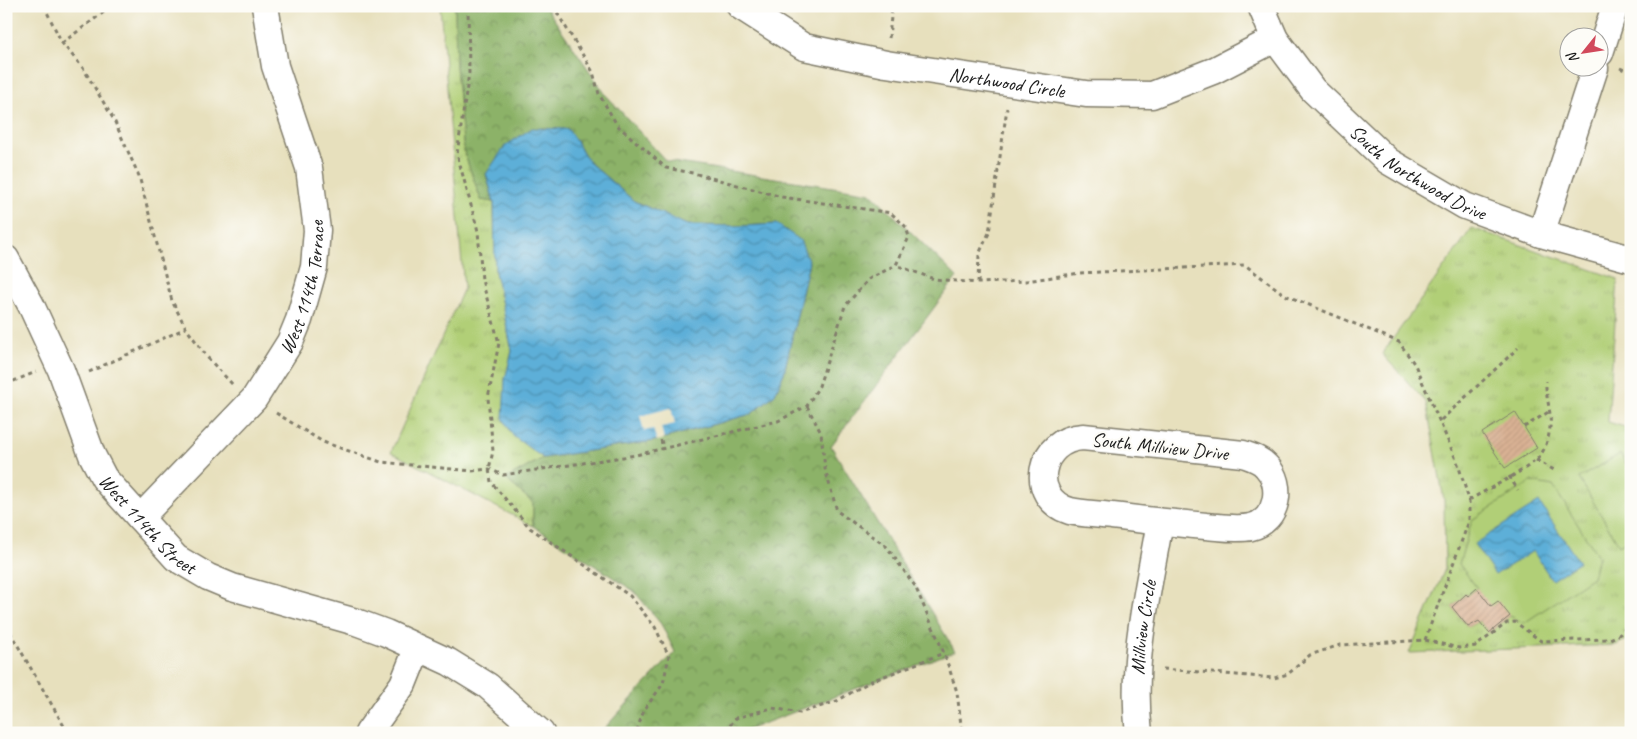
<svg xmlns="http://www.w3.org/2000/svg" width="1637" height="739" font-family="Caveat,sans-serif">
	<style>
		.grass { fill: url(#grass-tufts); stroke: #66764a }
		.forest { fill: url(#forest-crowns); stroke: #546742 }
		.garden { fill: #b1cf77; stroke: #66764a }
		.water { fill: url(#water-waves); stroke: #3c667a }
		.pier { fill: #e7e0bd }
		.building { fill: url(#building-hatch) }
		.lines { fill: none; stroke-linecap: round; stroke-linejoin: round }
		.minor-casing { stroke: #827e6c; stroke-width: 29 }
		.path { stroke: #827e6c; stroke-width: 3; stroke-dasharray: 4 4; stroke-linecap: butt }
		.minor { stroke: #fff; stroke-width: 26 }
		.labels { text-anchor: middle; stroke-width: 4.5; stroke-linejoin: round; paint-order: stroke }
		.street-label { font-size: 20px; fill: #1c1c1c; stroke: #fdfcf7 }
	</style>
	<defs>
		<pattern id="grass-tufts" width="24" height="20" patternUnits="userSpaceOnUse" patternTransform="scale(1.25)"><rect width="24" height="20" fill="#b1cf77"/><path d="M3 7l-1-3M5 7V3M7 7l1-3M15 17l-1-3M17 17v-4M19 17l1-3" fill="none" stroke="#98b166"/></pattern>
		<pattern id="forest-crowns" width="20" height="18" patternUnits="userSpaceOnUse" patternTransform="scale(1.25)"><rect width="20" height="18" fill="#8cb268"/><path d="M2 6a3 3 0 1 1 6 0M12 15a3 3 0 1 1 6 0" fill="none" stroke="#729055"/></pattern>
		<pattern id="water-waves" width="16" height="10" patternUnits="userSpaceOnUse" patternTransform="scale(1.25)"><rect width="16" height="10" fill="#5dafd8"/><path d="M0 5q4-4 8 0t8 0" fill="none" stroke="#4c8eae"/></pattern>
		<pattern id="building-hatch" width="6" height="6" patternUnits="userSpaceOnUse" patternTransform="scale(1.25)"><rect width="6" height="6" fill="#dab294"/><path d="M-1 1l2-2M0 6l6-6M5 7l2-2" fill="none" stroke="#ba987f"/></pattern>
	</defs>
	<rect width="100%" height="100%" fill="#fdfcf7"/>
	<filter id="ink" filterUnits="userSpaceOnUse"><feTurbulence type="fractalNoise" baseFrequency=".02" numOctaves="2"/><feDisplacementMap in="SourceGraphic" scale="10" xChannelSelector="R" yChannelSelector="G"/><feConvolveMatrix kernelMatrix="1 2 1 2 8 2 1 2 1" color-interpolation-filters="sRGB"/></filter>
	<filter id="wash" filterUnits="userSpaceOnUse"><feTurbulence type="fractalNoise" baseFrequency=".0096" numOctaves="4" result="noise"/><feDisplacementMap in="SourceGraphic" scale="20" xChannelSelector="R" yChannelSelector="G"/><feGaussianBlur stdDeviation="1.12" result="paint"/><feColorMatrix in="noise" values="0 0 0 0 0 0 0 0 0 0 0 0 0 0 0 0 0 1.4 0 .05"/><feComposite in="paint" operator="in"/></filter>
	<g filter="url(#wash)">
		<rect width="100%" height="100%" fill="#e7e0bd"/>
		<path class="grass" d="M440 6H455L456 66 464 152 481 200 494 202 495 272 512 351 505 379 513 436 543 458 506 479 533 503V526L391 452 464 288Z
			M1472 228 1618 279 1608 422 1631 429V638L1616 645 1409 653 1445 569 1444 500 1426 402 1382 354Z"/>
		<path class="forest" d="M455 6H545L606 95 666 161 871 193 957 277 831 446 955 651 739 733H600L675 652 661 624 634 591 533 526V503L506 479 543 458 654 441 751 414 775 394 784 373 809 262 777 224 742 226 687 225 634 201 590 163 568 129 486 174 494 202 481 200 464 152 456 66Z"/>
		<path class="garden" d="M1620 454 1631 472V538L1619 545 1579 478Z
			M1531 482 1553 486 1598 556 1593 577 1524 623 1510 616 1489 633 1479 621 1468 627 1452 607 1466 594 1468 595 1477 588 1459 564 1472 520Z"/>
		<path class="water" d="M532 128 568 129 590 163 634 201 687 225 742 226 777 224 800 240 809 262 784 373 775 394 751 414 654 441 543 458 513 436 503 418 505 379 512 351 495 272 494 202 486 174 505 146Z
			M1539 502 1579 562 1552 580 1533 551 1495 575 1474 544Z"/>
		<path class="pier" d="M671 408 675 424 661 427 664 439 657 441 653 429 644 431 640 416Z"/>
		<g id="blocks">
			<path class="building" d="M1515 412 1537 448 1505 468 1482 433Z
				M1477 588 1491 606 1498 601 1510 616 1489 633 1479 621 1468 627 1452 607 1466 594 1468 596Z"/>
		</g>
	</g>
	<g filter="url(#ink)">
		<use href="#blocks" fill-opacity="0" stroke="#827e6c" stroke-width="1"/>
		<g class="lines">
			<g class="minor-casing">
				<g id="minor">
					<path id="s1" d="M740 6 804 47 886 64 1086 94 1152 95 1213 71 1275 39"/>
					<path id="s2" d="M1261 6 1275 39 1313 90 1388 161 1465 206 1541 234 1631 259"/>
					<path d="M1600 53 1615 6"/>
					<path d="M1541 234 1595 68"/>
					<path id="s3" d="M6 259 31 305 61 370 92 455 104 478 176 558 208 577 232 587 356 622 386 633 449 662 488 686 541 733"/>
					<path d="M1083 437 1243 454C1251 457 1260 459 1266 466 1284 484 1278 521 1251 527 1236 530 1221 527 1206 526 1174 523 1143 520 1112 516 1099 514 1083 514 1070 511 1027 498 1038 439 1083 437Z"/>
					<path id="s4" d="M140 518 254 399 290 342 299 320 314 267 317 230 309 168 275 66 265 6"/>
					<path d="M368 733 403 684 417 649"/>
					<path id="s5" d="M1139 733C1130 663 1148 591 1160 522"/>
				</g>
			</g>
			<path class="path" d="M44 6 62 43 83 68 114 120 139 176 172 301 186 328 207 357 233 385
				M468 6 469 73 457 154 478 231 482 280 499 343 488 398 493 451 489 469 491 482 530 528 630 596 655 627 669 656 663 684 644 710 636 733
				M553 6 593 72 599 94 617 125 666 168 693 173 782 197 891 213 906 227 909 237 896 265 934 279 978 283 1026 281 1080 273 1245 265 1285 295 1399 342 1415 365 1458 464 1469 500V521L1425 640
				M889 38 892 6
				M62 43 112 6
				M1620 68 1631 73
				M978 283 979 254 989 233 1007 108
				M89 372 186 328
				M6 384 36 372
				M807 406 821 433 825 469 837 511 887 547 915 586 944 653 957 692 962 733
				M276 413 323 442 381 462 472 471 489 469 503 475 636 455 778 421 807 406 819 386 845 306 869 279 896 265
				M1441 420 1518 348
				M1524 427 1550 411
				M661 440 663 448
				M1536 460 1556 471
				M1509 476 1518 490
				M1469 500C1488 489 1519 474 1535 461 1544 454 1549 438 1550 427 1552 411 1545 397 1546 381
				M6 625 68 733
				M1163 669 1274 678 1288 674 1310 655 1340 645 1425 640 1459 648 1476 646 1507 623 1515 622 1541 641 1610 639 1620 634 1631 622
				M728 733V728L736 718 772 708 800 713 837 701 869 682 944 653"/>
			<use href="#minor" class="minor"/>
		</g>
	</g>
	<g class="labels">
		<g class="street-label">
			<text dy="7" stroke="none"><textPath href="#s1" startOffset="282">Northwood Circle</textPath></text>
			<text dy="7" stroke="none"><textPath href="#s2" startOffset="234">South Northwood Drive</textPath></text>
			<text dy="7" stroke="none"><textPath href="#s4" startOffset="289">West 114th Terrace</textPath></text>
			<text transform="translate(1160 446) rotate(6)" y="7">South Millview Drive</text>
			<text dy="7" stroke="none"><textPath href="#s3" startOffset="304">West 114th Street</textPath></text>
			<text dy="7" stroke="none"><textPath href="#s5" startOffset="106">Millview Circle</textPath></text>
		</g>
	</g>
	<rect width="1637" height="739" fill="none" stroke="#fdfcf7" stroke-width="25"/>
	<g transform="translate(1584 52) rotate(240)"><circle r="24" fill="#fdfcf7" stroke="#a3a29f"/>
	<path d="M0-4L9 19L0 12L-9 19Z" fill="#d1495b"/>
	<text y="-8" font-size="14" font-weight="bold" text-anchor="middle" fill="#1c1c1c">N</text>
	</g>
</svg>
